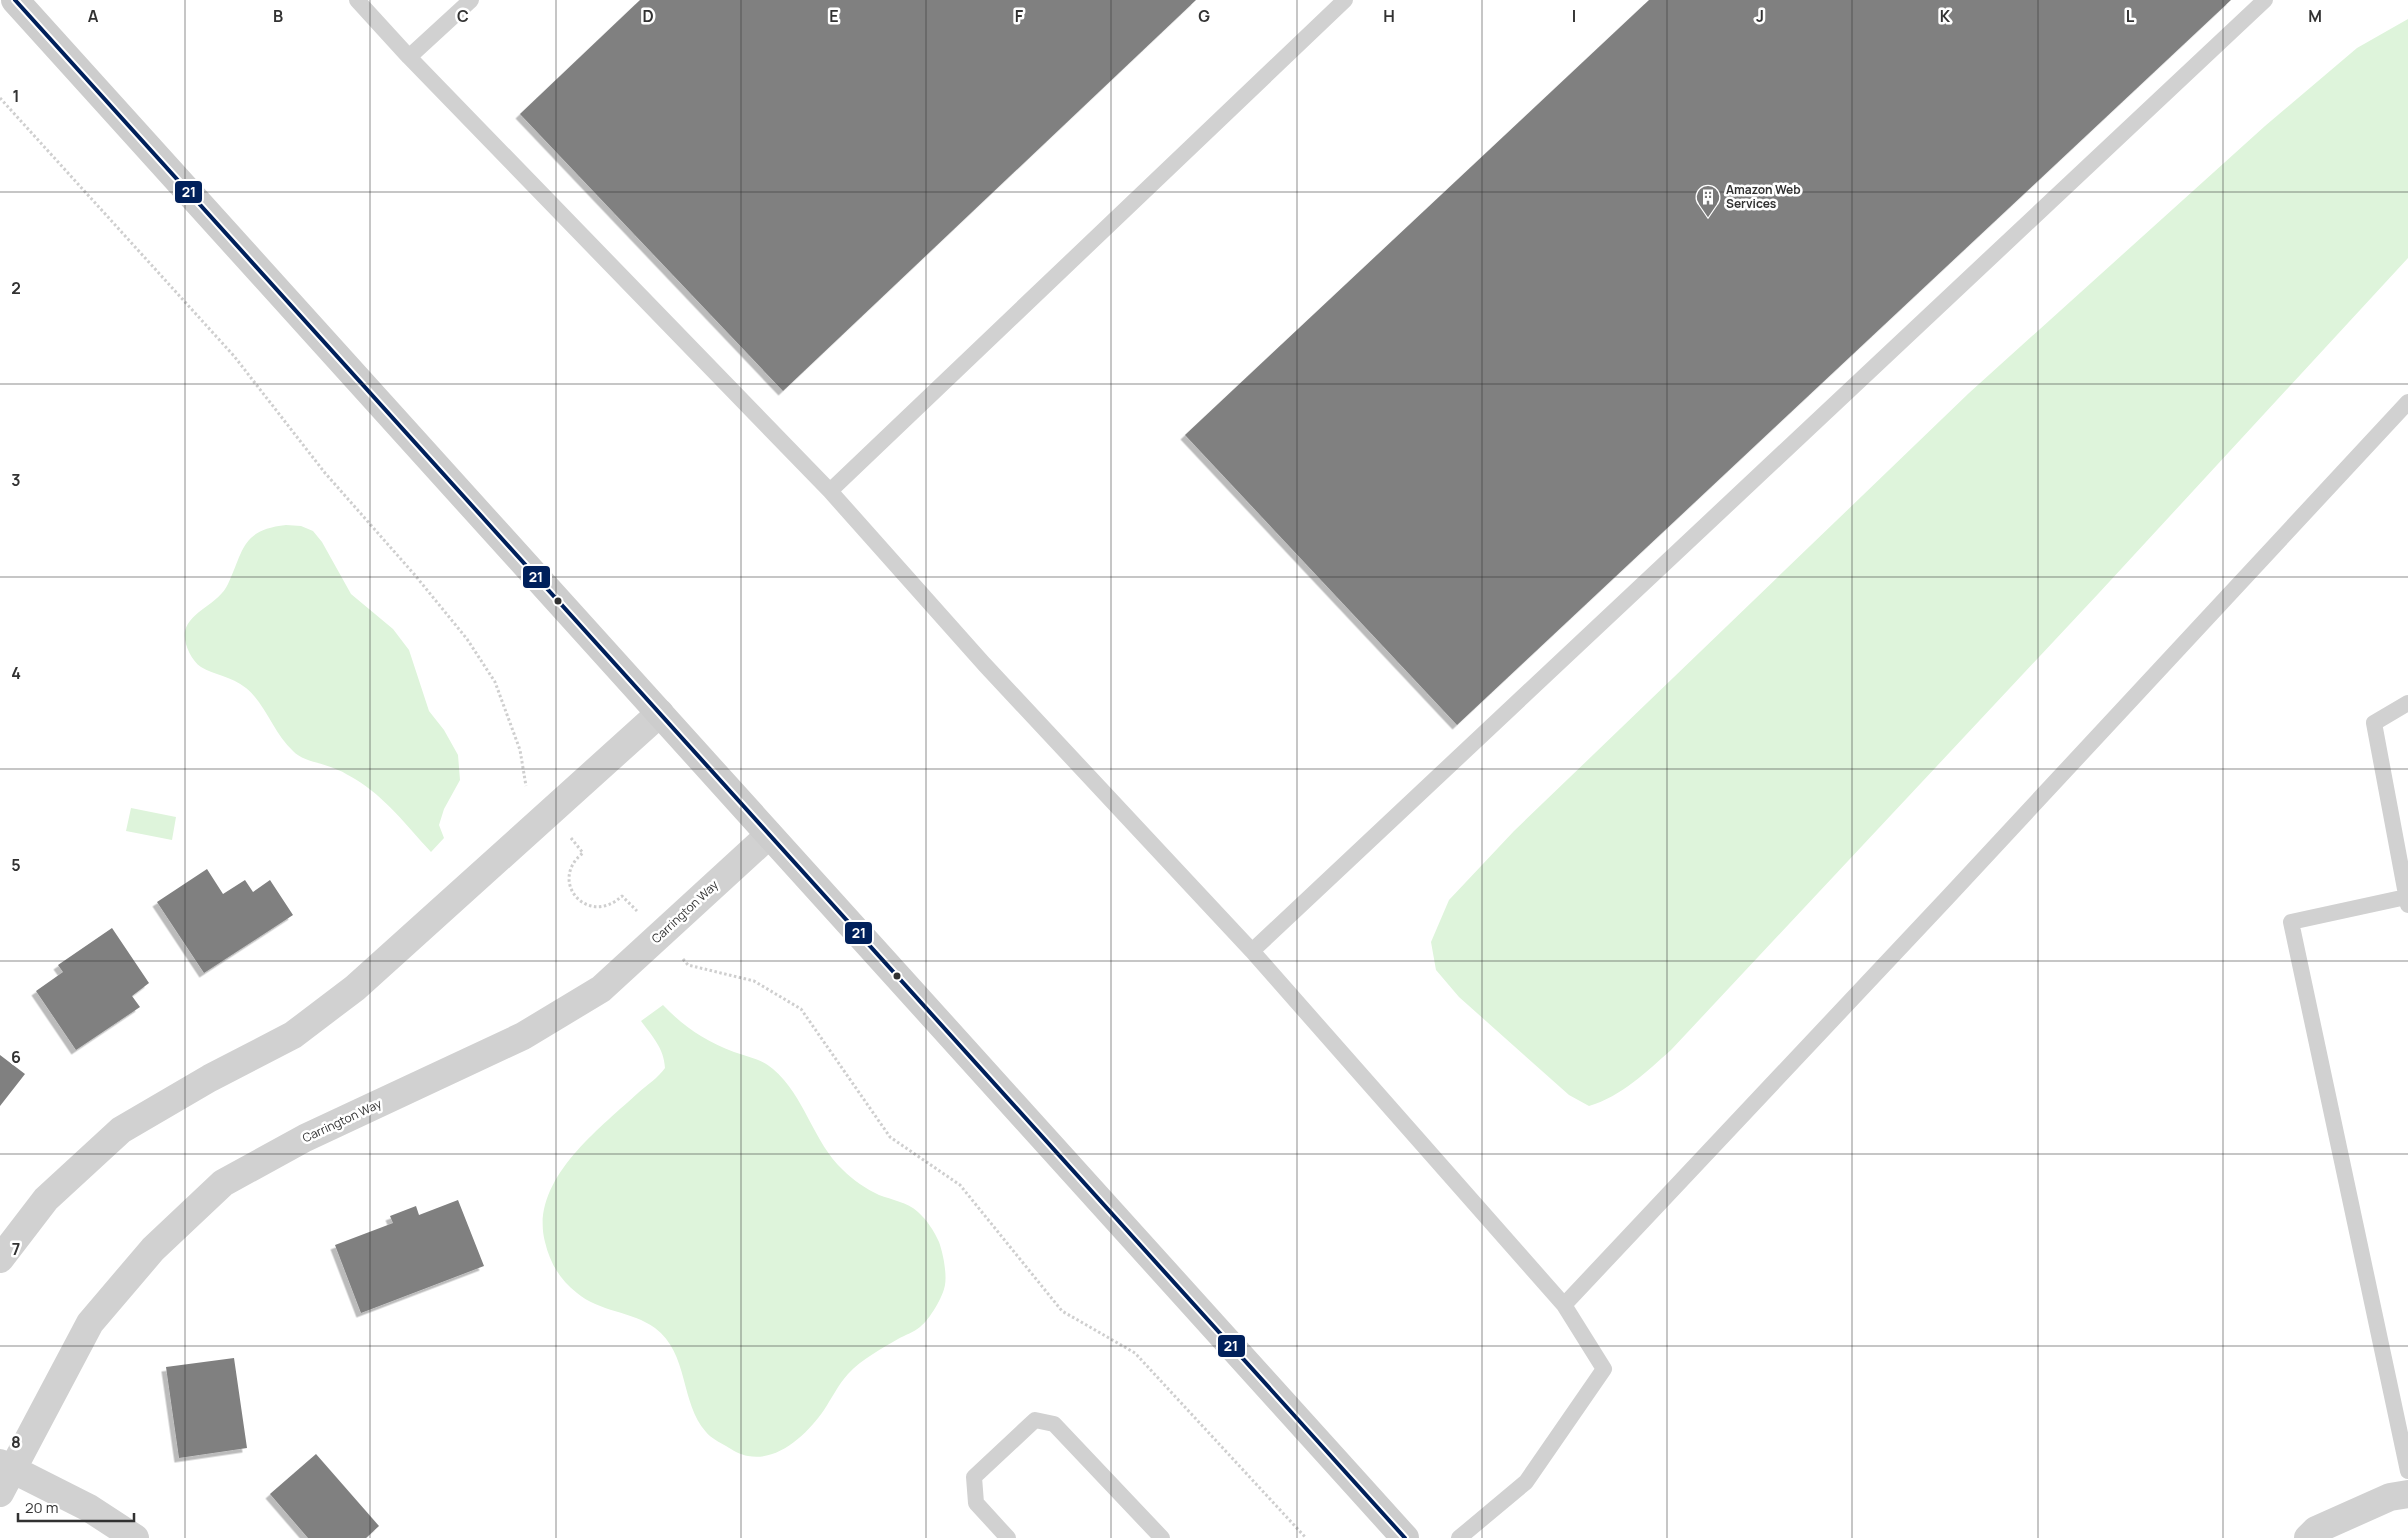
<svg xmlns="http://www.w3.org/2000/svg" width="2408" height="1538" font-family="Manrope,sans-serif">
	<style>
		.water { fill: #def4db }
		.building { fill: #808080; filter: url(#shadow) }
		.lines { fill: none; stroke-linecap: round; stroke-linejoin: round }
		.path { stroke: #cfcfcf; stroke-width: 3; stroke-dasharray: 2.5 2.5; stroke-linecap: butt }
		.service { stroke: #d1d1d1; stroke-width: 16 }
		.minor { stroke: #d1d1d1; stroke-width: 28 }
		.secondary { stroke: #cdcdcd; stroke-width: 28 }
		.bus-1-casing { stroke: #fff; stroke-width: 8 }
		.bus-1 { stroke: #00205b; stroke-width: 4 }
		.grid { fill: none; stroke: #323232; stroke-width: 1; stroke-opacity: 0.55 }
		.bus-dot { fill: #323232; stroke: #fff; stroke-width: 2 }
		.labels { text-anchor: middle; stroke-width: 5; stroke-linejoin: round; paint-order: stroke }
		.poi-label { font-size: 12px; font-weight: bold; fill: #323232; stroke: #fff; text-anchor: start }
		.street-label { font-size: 12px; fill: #323232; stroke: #fff }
		.grid-label { font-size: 16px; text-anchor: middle; font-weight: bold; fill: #323232; stroke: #fff; stroke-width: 5; stroke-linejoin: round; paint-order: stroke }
		.line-badge { stroke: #fff; stroke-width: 2 }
		.badge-label { font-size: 14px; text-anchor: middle; font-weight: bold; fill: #fff }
	</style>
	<defs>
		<filter id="shadow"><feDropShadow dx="-4.5" dy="4.5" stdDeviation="0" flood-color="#0004"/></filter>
	</defs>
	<rect width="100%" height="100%" fill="#fff"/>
	<path class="water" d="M2408 19V258L2098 594 1671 1050C1646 1072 1622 1096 1589 1106L1569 1095 1459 997 1436 970 1431 942 1449 900 1514 831 1969 393 2265 126 2357 48Z
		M286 525 301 526 313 531 322 542 351 594 393 629 409 650 429 711 444 730 458 755 460 780 444 809 439 825 444 838 431 852C407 826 385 797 355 779 349 776 344 772 338 770 325 763 303 762 293 751 274 734 265 703 246 688 231 676 214 675 201 667 191 660 183 643 185 631 190 611 219 604 228 584 244 550 241 530 286 525Z
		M131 808 176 817 172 840 126 831Z
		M663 1005C684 1027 705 1041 734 1052 748 1057 762 1059 773 1069 805 1096 813 1142 843 1170 853 1180 866 1189 879 1195 892 1200 907 1202 918 1212 927 1220 934 1231 939 1242 943 1253 947 1273 945 1285 943 1297 930 1319 920 1327 914 1332 905 1335 898 1339 881 1349 862 1359 848 1374 838 1385 832 1398 824 1410 808 1433 779 1462 748 1456 741 1455 732 1450 726 1446 719 1442 711 1438 706 1432 680 1403 689 1353 655 1328 632 1311 599 1312 577 1293 560 1280 550 1263 545 1242 529 1181 599 1129 638 1093 648 1084 658 1078 665 1068 664 1048 652 1036 641 1021Z"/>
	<path class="building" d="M640 0H1196L783 391 520 114Z
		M1649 0H2231L1457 725 1185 435Z
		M207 869 223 894 245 880 253 892 270 880 293 915 204 973 157 902Z
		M112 928 149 983 132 996 140 1007 76 1050 36 991 63 972 58 965Z
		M0 1055 25 1074 0 1106Z
		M458 1200 484 1266 361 1313 335 1245 393 1223 390 1216 416 1206 419 1215Z
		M234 1358 247 1448 179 1458 166 1367Z
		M316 1454 379 1526 366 1538H308L270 1494Z"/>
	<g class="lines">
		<path class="path" d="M0 98 234 356 325 473 414 574 467 639 495 682 520 750 526 786
			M571 838 583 853C547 881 588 928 622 896L637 911
			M683 959 688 965 754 981 801 1009 890 1137 960 1185 1062 1311 1135 1353 1306 1538"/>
		<path class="service" d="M357 0 409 57 830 491 984 664 1252 951 1564 1305
			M409 57 471 0
			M830 491 1345 0
			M2408 703 2374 723 2408 905
			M2406 897 2291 922 2408 1471
			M1252 951 2265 0
			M1008 1538 976 1503 974 1477 1035 1420 1054 1424 1162 1538
			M1459 1538 1526 1482 1604 1369 1564 1305 1948 897 2408 402"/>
		<path class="minor" d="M0 1259 46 1199 121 1130 210 1078 293 1035 355 988 660 713
			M0 1463 89 1508 135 1538
			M0 1493 90 1323 153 1249 223 1183 305 1138 523 1036 601 989 769 835
			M2308 1538 2316 1530 2390 1497 2408 1494"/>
		<path class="secondary" d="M15 0 1405 1538"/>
		<g class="bus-1-casing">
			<path id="bus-1" d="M15 0 1405 1538"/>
		</g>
		<use href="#bus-1" class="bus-1"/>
	</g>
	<path class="grid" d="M185 0V1538M370 0V1538M556 0V1538M741 0V1538M926 0V1538M1111 0V1538M1297 0V1538M1482 0V1538M1667 0V1538M1852 0V1538M2038 0V1538M2223 0V1538M0 192H2408M0 384H2408M0 577H2408M0 769H2408M0 961H2408M0 1154H2408M0 1346H2408"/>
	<defs>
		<g id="building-pin" transform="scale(1.25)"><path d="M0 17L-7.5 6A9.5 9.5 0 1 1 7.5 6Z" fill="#7a7a7a" stroke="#fff"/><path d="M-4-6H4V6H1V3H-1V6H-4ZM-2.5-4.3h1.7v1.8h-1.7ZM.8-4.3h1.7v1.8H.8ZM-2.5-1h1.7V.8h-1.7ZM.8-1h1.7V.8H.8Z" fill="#fff"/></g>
	</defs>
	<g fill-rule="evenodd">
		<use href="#building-pin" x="1708" y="197"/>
	</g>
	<g class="bus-dot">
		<circle cx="558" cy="601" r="4.5"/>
		<circle cx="897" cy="976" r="4.5"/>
	</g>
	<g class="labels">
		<g class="poi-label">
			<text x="1726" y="194">Amazon Web<tspan x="1726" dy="14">Services</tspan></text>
		</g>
		<g class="street-label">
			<text transform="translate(685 912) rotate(-43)" y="4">Carrington Way</text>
			<text transform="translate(342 1121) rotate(-25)" y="4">Carrington Way</text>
		</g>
	</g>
	<g class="grid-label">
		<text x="93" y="22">A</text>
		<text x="278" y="22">B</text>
		<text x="463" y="22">C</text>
		<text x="648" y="22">D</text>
		<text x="834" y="22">E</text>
		<text x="1019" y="22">F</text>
		<text x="1204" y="22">G</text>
		<text x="1389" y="22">H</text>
		<text x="1574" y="22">I</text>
		<text x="1760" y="22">J</text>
		<text x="1945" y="22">K</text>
		<text x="2130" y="22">L</text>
		<text x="2315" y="22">M</text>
		<text x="16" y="102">1</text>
		<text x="16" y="294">2</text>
		<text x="16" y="486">3</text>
		<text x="16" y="679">4</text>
		<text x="16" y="871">5</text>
		<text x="16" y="1063">6</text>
		<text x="16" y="1255">7</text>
		<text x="16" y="1448">8</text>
	</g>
	<g class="line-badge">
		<rect x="174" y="180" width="29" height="24" rx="5" fill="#00205b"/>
		<rect x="522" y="565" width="29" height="24" rx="5" fill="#00205b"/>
		<rect x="844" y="921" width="29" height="24" rx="5" fill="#00205b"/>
		<rect x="1217" y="1334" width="29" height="24" rx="5" fill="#00205b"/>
	</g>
	<g class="badge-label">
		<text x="189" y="197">21</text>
		<text x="536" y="582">21</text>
		<text x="859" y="938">21</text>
		<text x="1231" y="1351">21</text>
	</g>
	<path d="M18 1513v8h116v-8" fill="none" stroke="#323232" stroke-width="2.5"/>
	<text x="25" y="1513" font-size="15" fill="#323232" stroke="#ffffff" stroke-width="4" paint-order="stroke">20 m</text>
</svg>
